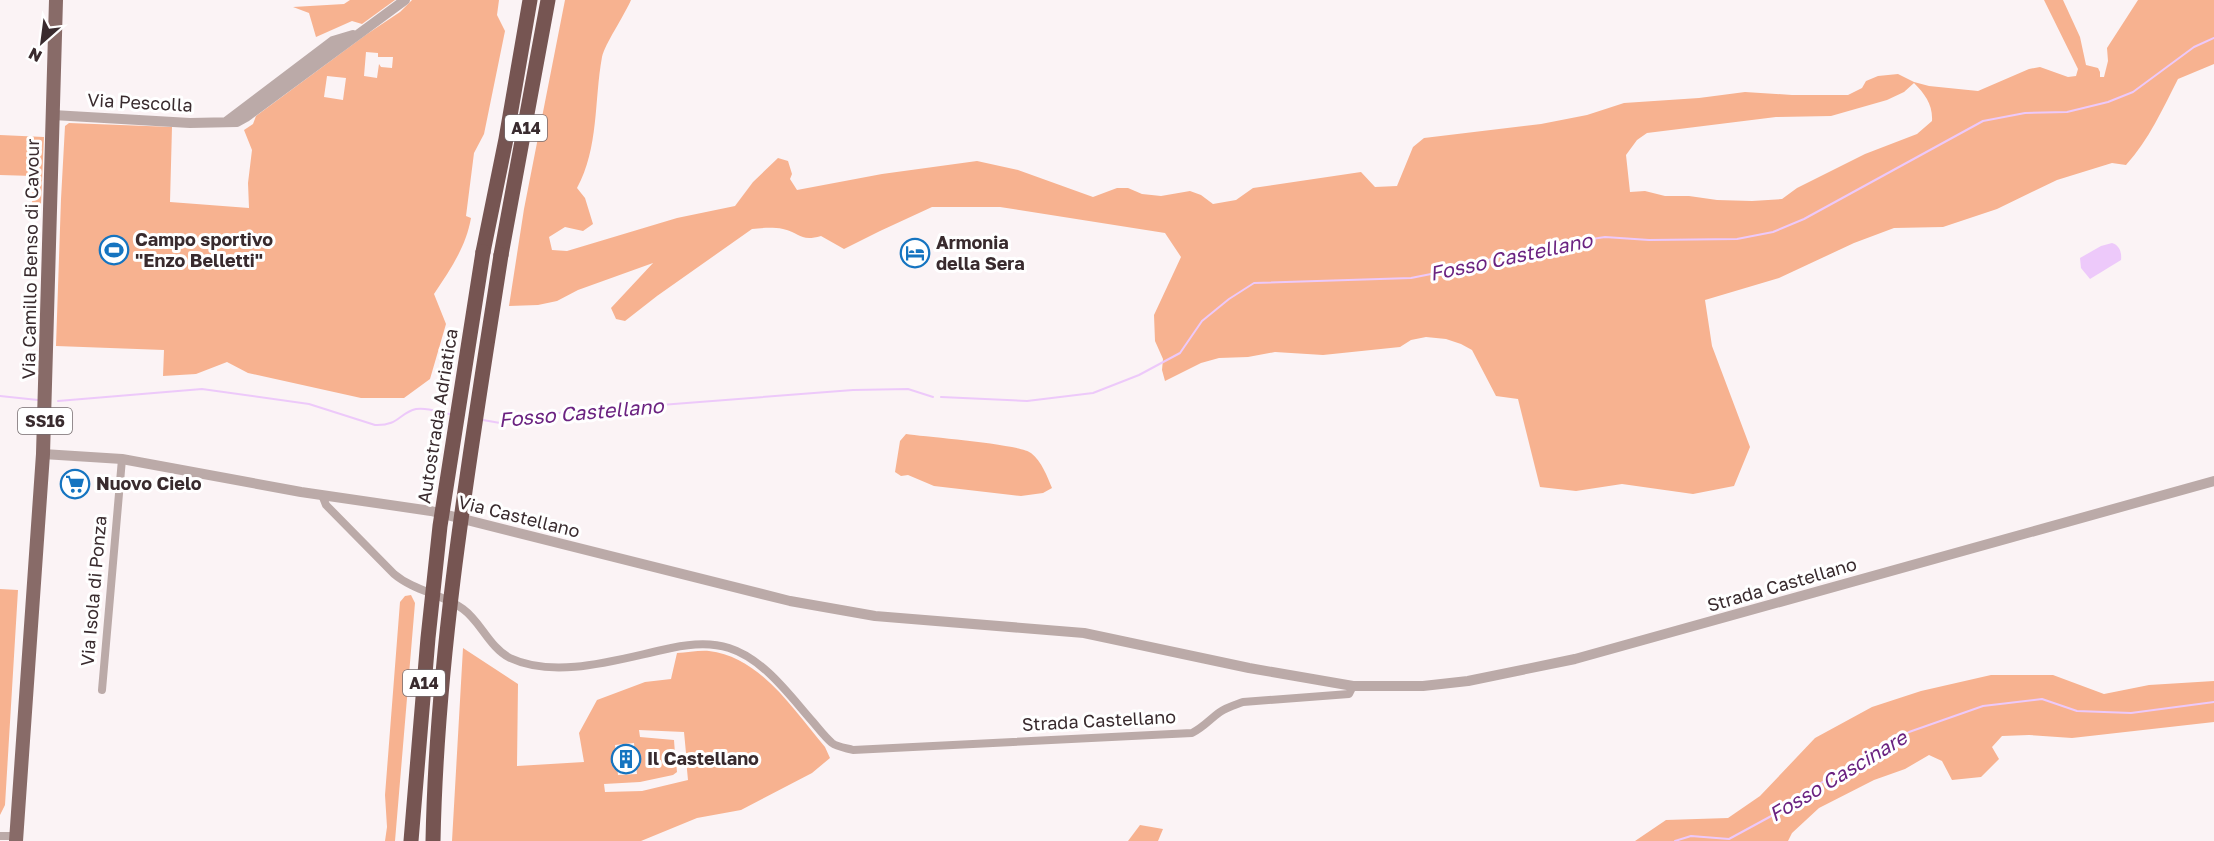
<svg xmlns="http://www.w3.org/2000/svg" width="2214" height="841" font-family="'Golos Text',sans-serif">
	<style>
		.green { fill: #f7b290; fill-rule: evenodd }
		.water { fill: #edc9fa }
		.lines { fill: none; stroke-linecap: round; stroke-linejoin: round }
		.stream { stroke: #edc9fa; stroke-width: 2 }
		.minor { stroke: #bbaaa8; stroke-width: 8 }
		.tertiary { stroke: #bbaaa8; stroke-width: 10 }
		.primary { stroke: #886b68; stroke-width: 14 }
		.motorway { stroke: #765552; stroke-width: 15 }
		.motorway-bridge { stroke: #765552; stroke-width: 15 }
		.labels { text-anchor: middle; stroke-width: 6; stroke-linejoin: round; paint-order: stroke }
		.shield { fill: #fff; stroke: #746b6d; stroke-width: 1.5 }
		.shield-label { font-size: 16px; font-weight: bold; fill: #392b2e }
		.street-label { font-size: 18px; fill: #392b2e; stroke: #fff }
		.poi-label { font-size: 18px; font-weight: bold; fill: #392b2e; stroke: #fff; text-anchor: start }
		.water-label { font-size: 20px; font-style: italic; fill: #6b2381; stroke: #fff }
	</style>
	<rect width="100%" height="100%" fill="#fbf3f5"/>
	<path class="green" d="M350 0H395L362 24 352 21 316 37 309 13 293 7 344 4Z
		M412 0H499L497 15 505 31 484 134 474 153 466 216 471 218C466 247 450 270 434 294L446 324 430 379 404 398H361L248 373 227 362 196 374 163 376 164 350 56 346 61 199 65 126 69 123 172 127 170 202 249 208 248 183 252 150 244 130 253 124 256 116 367 34 400 12ZM366 52 378 53V57H393L392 68 381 67 379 64 377 78 364 76ZM327 76 346 78 343 100 324 97Z
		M565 0H631C624 16 605 44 602 57 594 101 599 148 577 188L585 198 593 224 583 231 565 227 549 237 552 250 567 251 677 218 735 206 753 182 778 158 788 161 792 174 790 179 797 190 882 174 977 161 1018 170 1093 197 1117 188H1128L1142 194 1161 196 1190 191 1201 195 1213 204 1236 200 1253 188 1361 172 1375 187 1397 186 1413 147 1424 138 1541 124 1587 115 1624 103 1699 98 1745 92 1792 95H1848L1862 88 1866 81 1878 76 1898 74 1914 82 1929 86 1978 91 2029 69 2040 67 2068 77 2076 76 2078 69 2044 0H2063L2080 37 2086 65 2098 68 2100 72V77H2104L2108 61 2107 48 2138 0H2214V64L2178 79C2163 108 2149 140 2126 165L2112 163 2057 180 1997 209 1943 227 1894 228 1854 243 1779 278 1705 300 1712 346 1750 447 1734 486 1693 494 1622 484 1576 491 1540 487 1518 399 1496 396 1472 350 1461 344 1446 339 1426 337 1411 340 1400 347 1323 355 1275 352 1248 357 1219 358 1201 363 1165 381 1162 370 1163 359 1155 341 1154 315 1181 257 1165 233 1000 207H932L880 231 844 249 821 236C800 242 801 233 783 229 772 227 762 228 752 229L657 296 625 321 616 319 611 308 653 263 578 290 557 301 538 305 509 306 524 209ZM1914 83C1925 94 1933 105 1932 121L1917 134 1865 154 1797 188 1782 199 1752 201 1717 200 1689 196H1665L1645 191 1630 192 1626 155 1637 140 1647 133 1776 117 1831 116 1887 100 1904 92Z
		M0 135 44 137 41 204H32L33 176 0 175Z
		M906 434C926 437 1020 444 1031 453 1042 462 1047 476 1052 488L1043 493 1021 496 934 486 908 475 901 476 895 472 900 441Z
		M0 589 18 590 5 805 0 815Z
		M411 595 415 603 395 841H385L387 827 385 795 400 602 405 596Z
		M463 648 518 684 517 766 584 762 579 733 597 700 645 682 671 679 677 653C687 653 699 650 709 651 761 657 794 711 825 747L830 758 812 773 741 810 697 818 641 841H452ZM639 730 684 732 686 753 675 754 674 740 640 737ZM634 743 637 774 618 775 615 745ZM686 759 688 780 642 791 605 792 604 784 640 782 673 775 677 772 676 760Z
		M1991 675H2053L2104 694 2149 685 2214 681V722L2072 738 2029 735 2002 736 1992 747 1999 759 1981 777 1952 780 1942 761 1929 755 1905 769 1874 780 1819 808 1792 833 1788 841H1635L1666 820 1728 818 1760 796 1815 738 1872 707 1921 691Z
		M1140 825 1163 829 1158 841H1128Z"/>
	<path class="water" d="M2112 243C2119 245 2122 252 2121 260L2090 279 2081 268 2080 258 2101 246Z"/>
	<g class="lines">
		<path class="stream" d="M0 396 38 400
			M941 397 1027 401 1093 393 1139 375 1180 353 1202 321 1229 299 1254 283 1411 278 1466 267 1501 256 1559 244 1605 237 1649 240 1737 239 1773 232 1804 219 1983 121 2025 113 2067 112 2108 102 2133 92 2194 47 2214 38
			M58 401 202 389 309 404 375 425C399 426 399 413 416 409 427 407 439 412 450 414
			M483 420 500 423 558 413 853 390 908 389 933 397
			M1675 841 1691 836 1729 839 1775 814 1824 781 1909 732 1983 706 2042 699 2077 711 2131 713 2214 702"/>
		<path class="minor" d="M322 495 326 505 394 574C414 591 442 594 463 609 481 622 489 647 510 658 555 679 616 660 662 650 683 645 707 641 729 648 764 659 790 696 813 722 819 729 825 737 832 743 837 747 846 748 853 750L1192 733C1204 727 1210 719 1220 712 1227 707 1235 705 1243 702L1349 694 1353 686
			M102 690 122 459
			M0 836H16"/>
		<path class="tertiary" d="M53 115 190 123 237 122 246 117 405 0
			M226 122 333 41 353 35
			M43 454 122 459 301 492 431 511 790 601 875 616 1084 633 1249 668 1353 686H1423L1468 681 1575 659 2214 481"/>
		<path class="primary" d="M16 841 43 454 56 0"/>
		<path class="motorway" d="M483 252 506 139 530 0
			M501 255 548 0"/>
		<path class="motorway-bridge" d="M411 841 428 638 440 526 483 252
			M433 841C437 644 471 449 501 255"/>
	</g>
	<defs>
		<g id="stadium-ring" transform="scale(1.5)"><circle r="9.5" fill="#fff" stroke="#1574c0" stroke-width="1.5"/><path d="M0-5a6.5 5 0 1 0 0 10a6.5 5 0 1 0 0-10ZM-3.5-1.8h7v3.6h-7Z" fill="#1574c0"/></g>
		<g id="hotel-ring" transform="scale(1.5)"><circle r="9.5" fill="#fff" stroke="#1574c0" stroke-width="1.5"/><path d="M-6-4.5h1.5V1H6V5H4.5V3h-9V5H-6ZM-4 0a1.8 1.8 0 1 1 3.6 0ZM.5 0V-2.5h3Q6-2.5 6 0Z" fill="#1574c0"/></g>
		<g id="supermarket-ring" transform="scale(1.5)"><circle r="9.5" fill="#fff" stroke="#1574c0" stroke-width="1.5"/><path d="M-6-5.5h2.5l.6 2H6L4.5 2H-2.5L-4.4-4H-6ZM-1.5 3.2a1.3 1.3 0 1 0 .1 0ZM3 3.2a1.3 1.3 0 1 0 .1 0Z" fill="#1574c0"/></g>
		<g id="building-ring" transform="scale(1.5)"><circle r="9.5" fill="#fff" stroke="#1574c0" stroke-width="1.5"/><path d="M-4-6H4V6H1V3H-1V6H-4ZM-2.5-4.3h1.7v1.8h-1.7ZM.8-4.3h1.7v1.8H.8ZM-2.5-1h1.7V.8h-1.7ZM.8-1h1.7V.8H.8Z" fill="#1574c0"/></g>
	</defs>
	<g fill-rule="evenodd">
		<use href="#stadium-ring" x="114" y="250"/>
		<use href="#hotel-ring" x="915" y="253"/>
		<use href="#supermarket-ring" x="75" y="484"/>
		<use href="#building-ring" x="626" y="759"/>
	</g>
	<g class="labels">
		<g class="shield">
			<rect x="505" y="115" width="42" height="26" rx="4.5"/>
			<rect x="18" y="408" width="54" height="26" rx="4.5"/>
			<rect x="403" y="670" width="42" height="26" rx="4.5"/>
		</g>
		<g class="shield-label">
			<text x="526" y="134">A14</text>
			<text x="45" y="427">SS16</text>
			<text x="424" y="689">A14</text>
		</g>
		<g class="street-label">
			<text transform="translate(140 103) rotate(3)" y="6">Via Pescolla</text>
			<text transform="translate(31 259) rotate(-89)" y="6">Via Camillo Benso di Cavour</text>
			<text transform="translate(438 416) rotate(-81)" y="6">Autostrada Adriatica</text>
			<text transform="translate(519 517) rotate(14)" y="6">Via Castellano</text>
			<text transform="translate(1782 585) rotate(-16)" y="6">Strada Castellano</text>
			<text transform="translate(94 591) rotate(-85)" y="6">Via Isola di Ponza</text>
			<text transform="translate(1099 721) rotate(-3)" y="6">Strada Castellano</text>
		</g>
		<g class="poi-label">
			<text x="135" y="246">Campo sportivo<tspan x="135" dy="21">"Enzo Belletti"</tspan></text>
			<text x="936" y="249">Armonia<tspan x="936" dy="21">della Sera</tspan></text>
			<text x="96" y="490">Nuovo Cielo</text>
			<text x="647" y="765">Il Castellano</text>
		</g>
		<g class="water-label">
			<text transform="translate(1511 257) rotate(-12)" y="7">Fosso Castellano</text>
			<text transform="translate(581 413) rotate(-5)" y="7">Fosso Castellano</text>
			<text transform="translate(1838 776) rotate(-31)" y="7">Fosso Cascinare</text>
		</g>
	</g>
	<g transform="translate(42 42) rotate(208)" stroke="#ffffff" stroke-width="4.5" paint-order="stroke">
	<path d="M0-4.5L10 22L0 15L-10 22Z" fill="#392b2e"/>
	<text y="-9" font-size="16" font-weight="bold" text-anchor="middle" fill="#392b2e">N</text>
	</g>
</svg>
